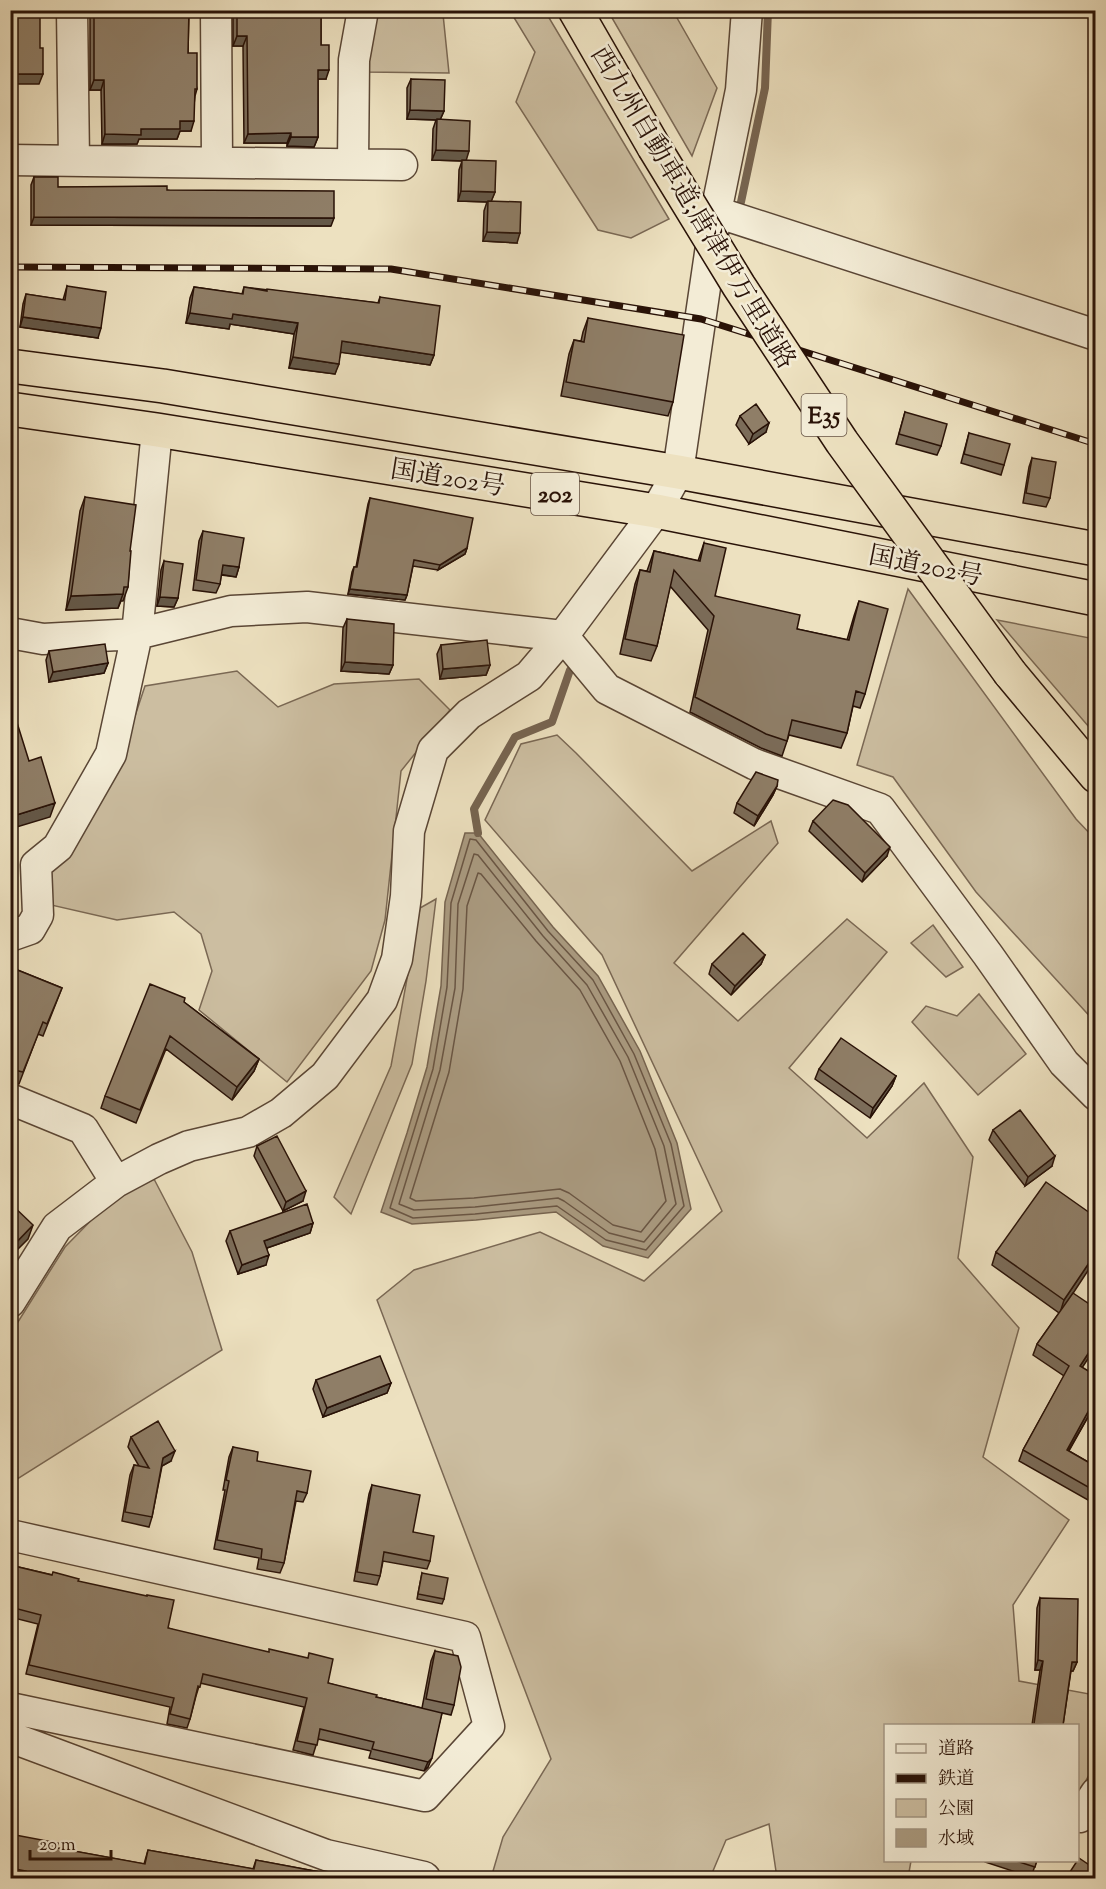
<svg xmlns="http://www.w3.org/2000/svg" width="1106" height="1889" font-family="'Sorts Mill Goudy','Noto Serif JP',serif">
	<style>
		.green { fill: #ccbea1; stroke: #7a6854; stroke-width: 1.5 }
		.water { fill: #aa9b81; stroke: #766450; stroke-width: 1.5 }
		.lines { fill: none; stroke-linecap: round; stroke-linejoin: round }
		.shore { stroke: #6a5644; stroke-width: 1.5 }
		.stream { stroke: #766450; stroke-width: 8 }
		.minor-casing { stroke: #5a4635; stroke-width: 33 }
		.trunk-casing { stroke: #291207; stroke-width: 36 }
		.motorway-casing { stroke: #291207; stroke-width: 36 }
		.minor { stroke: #f3ecd6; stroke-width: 30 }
		.trunk { stroke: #ede1c0; stroke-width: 33 }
		.motorway { stroke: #ede1c0; stroke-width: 33 }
		.rail-casing { stroke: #291207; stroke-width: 7 }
		.rail { stroke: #f3ecd6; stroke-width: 4.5; stroke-dasharray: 14; stroke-linecap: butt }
		.motorway-bridge-casing { stroke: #291207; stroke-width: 36; stroke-linecap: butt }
		.motorway-bridge { stroke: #ede1c0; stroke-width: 33 }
		.wall { fill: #7b6c59; stroke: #291207; stroke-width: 1.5 }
		.shaded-wall { fill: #645848; stroke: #291207; stroke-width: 1.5 }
		.building { fill: #8f7e67; stroke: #291207; stroke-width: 1.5 }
		.labels { text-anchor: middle; stroke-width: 5; stroke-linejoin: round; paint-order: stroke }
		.shield { fill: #f3ecd6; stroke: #665345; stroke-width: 1.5 }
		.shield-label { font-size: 24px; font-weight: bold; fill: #291207 }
		.street-label { font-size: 26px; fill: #291207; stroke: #f3ecd6 }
	</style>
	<rect width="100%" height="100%" fill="#ede1c0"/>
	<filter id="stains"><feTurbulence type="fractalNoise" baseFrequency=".00333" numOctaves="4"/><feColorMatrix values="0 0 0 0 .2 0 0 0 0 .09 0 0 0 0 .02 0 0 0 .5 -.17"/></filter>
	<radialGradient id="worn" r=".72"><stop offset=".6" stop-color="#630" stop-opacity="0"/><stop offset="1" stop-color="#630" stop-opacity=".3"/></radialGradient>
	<path class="green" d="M373 11H447L443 14 449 73 365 72Z
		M510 11H545L669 219 631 238 598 230 516 102 535 52Z
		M608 11H673L717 88 692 156Z
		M908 589 1076 819 1095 839V1022L976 892 893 777 857 765Z
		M997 620 1095 639V734Z
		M237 671 278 707 334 684 419 679 450 710 401 771 385 920 371 971 287 1082 199 1010 212 971 201 934 174 912 117 920 51 905 46 874 122 755 145 686Z
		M557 735 576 753 692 871 771 821 778 843 674 963 738 1021 847 919 887 952 789 1068 867 1138 924 1083 973 1157 958 1258 1019 1328 983 1457 1069 1520 1013 1605 1019 1681 1095 1695V1764L1078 1795V1726H886V1860L911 1861 908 1878H777L769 1824 726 1840 710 1878H491L503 1837 551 1759 377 1300 414 1270 540 1232 644 1281 722 1211 602 955 485 820 521 744Z
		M436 899 426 981 412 1064 351 1214 334 1197 391 1066 420 908Z
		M933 925 963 967 946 977 911 943Z
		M979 994 1026 1054 978 1095 912 1022 926 1006 957 1016Z
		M154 1179 192 1252 222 1350 11 1483V1333L65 1247 112 1199Z"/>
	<path class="water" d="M465 833H478L553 927 598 976 640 1051 677 1143 691 1209 648 1258 603 1246 556 1212 476 1220 412 1224 381 1212 407 1133 427 1067 441 986 445 902Z"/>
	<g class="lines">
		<path class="shore" d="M470 839 476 840 548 931 593 980 634 1054 671 1144 684 1206 646 1250 606 1240 557 1206 475 1214 413 1218 390 1208 433 1069 447 987 451 903Z
			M474 854 478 855 543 936 587 985 628 1057 664 1146 676 1204 644 1242 609 1233 564 1201 558 1198 475 1207 414 1210 399 1204 440 1070 455 988 458 904Z
			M478 873 481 874 536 941 580 990 620 1061 655 1149 666 1201 641 1232 613 1225 569 1193 560 1189 474 1198 416 1201 410 1198 449 1072 463 989 467 906Z"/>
		<path class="stream" d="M741 202 765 88 768 10
			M478 833 474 809 515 737 552 722 570 670"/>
		<g class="minor-casing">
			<path id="minor" d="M72 10 74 161
				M216 10 217 162
				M10 160 402 165
				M353 164 354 60 363 10
				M716 212 1096 335
				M10 633 43 639 137 634 231 611 307 607 563 636 607 689 754 764 880 809 988 955 1064 1063 1096 1095
				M10 936 30 929 38 915 36 865 58 847 111 754 137 634 157 430
				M10 1099 83 1129 116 1182
				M10 1302 57 1227 116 1182 159 1159 189 1146 248 1132 281 1113 325 1076 382 1000 397 959 406 896 409 831 433 750 469 714 529 676 563 636 656 511 678 472 716 212 741 90 747 10
				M10 1535 465 1637 489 1726 425 1796 10 1708
				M10 1737 326 1855 424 1877 425 1878
				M1080 1817 1096 1793"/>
		</g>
		<g class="trunk-casing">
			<path id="trunk" d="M10 366 163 386 678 472 1096 549
				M10 409 157 430 656 511 1096 599"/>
		</g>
		<g class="motorway-casing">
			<path id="motorway" d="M575 10 654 147
				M1010 673 1096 776"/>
		</g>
		<use href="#minor" class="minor"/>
		<use href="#trunk" class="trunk"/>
		<use href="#motorway" class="motorway"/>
		<g class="rail-casing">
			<path id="rail" d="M10 267 391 269 701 319 1096 444"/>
		</g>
		<use href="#rail" class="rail"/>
		<g class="motorway-bridge-casing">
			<path id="motorway-bridge" d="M654 147 739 286 842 442 1010 673"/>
		</g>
		<use href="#motorway-bridge" class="motorway-bridge"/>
	</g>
	<path class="wall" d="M91 10H189L188 53 197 89 195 96 191 131H180L177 139H139L137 144H102L101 90H90V14Z
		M235 10H321V45L326 79H318V137L314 147 287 146V143H244L243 46H233V16Z
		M411 79 444 111 440 120 466 161 495 192 491 201 517 243 483 241 484 211 487 202 458 201 459 170 462 161 432 160 433 129 436 120 407 119V88Z
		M34 177 58 187 167 190 331 226 31 225V185Z
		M67 286 98 338 20 327 23 304 26 294 63 300Z
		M194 287 242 294 244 287 378 303 380 297 434 355 430 365 341 352 335 374 289 368 294 334 230 324 229 329 186 323 190 298Z
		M588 318 673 402 668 416 561 396 569 354 574 340 581 341 583 332Z
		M905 412 941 446 937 455 896 444Z
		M740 416 766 432 749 444 736 425Z
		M969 433 1004 465 1001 475 961 463Z
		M1032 458 1050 498 1046 507 1023 503 1029 467Z
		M85 497 130 551 128 587 123 601H121L118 608 66 610 80 511Z
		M370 498 467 548 465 554 438 570 413 566 407 595 405 600 348 594 352 572 354 567H356L368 504Z
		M203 531 239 567 236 577 221 575 220 584 216 593 193 590 199 541Z
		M704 543 715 596 797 629 847 640 854 616 859 601 865 694 860 708 853 706 847 733 841 748 789 735 782 756 761 748 690 712 708 630 670 586 657 646 651 661 620 654 635 584 640 570 647 571 654 551 698 561Z
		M164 561 178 598 174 607 157 606 161 570Z
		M347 619 393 665 389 674 341 671 343 628Z
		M441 645 490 665 486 675 440 679 437 654Z
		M49 651 108 663 104 673 49 682 46 660Z
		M777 786 773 795 754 826 734 813 737 803Z
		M813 821 887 856 862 882 809 831Z
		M765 955 761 964 731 995 709 974 712 964Z
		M10 967 62 988 43 1036 38 1034 19 1084 10 1082Z
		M184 1002 259 1059 254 1071 232 1100 166 1049 136 1123 101 1108 105 1096Z
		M819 1069 896 1076 892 1086 870 1118 815 1079Z
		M993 1130 1052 1166 1025 1186 989 1140Z
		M257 1146 303 1201 283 1211 254 1156Z
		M313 1223 310 1233 267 1248 266 1265 238 1274 226 1241 230 1231Z
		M996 1252 1071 1296 1082 1368 1095 1375V1408L1094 1411 1092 1410 1069 1451 1095 1466V1504L1019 1461 1023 1450 1064 1376 1033 1355 1037 1344 1059 1313 992 1265Z
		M316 1380 391 1383 387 1393 323 1417 313 1389Z
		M131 1437 171 1461 162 1466 152 1517 149 1527 122 1521 130 1475 134 1465 139 1466 128 1447Z
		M233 1447 257 1461 307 1493 303 1502 296 1501 284 1563 280 1573 257 1569 259 1558 214 1549 225 1490H223L229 1457Z
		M372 1485 413 1532 430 1561 427 1569 383 1561 380 1576 377 1585 354 1581 369 1494Z
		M10 1565 78 1581 168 1628 328 1683 376 1697 422 1708 431 1661 435 1651 454 1705 451 1715 442 1713 428 1767 424 1771 369 1758 371 1751 318 1739 313 1755 293 1750 304 1707 200 1683 196 1696 190 1719 187 1728 167 1724 170 1707 26 1674 38 1624 10 1617Z
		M422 1573 444 1599 442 1604 417 1599Z
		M1040 1598 1077 1662 1073 1671H1071L1063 1725H1032L1040 1670H1035L1037 1608Z
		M10 1834 57 1848 144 1864 148 1850 253 1869 256 1860 352 1878H10Z
		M985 1860H1037L1031 1877 985 1862Z"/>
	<path class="shaded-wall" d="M237 36H247L243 46H233Z
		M318 70H329L326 79H315Z
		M10 74H43L39 84H10Z
		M94 80H104L101 90H90Z
		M410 110 444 111 440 120 407 119Z
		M180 121H194L191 131H180L177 139H139L137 144H102L105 134 141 129Z
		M291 133 287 143H244L248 134Z
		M291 137H318L314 147 287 146Z
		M436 150 469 151 466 161 432 160Z
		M461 191 495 192 491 202 458 201Z
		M34 217 334 218 331 226 31 225Z
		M487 232 520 233 517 243 483 241Z
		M190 313 233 314 298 323 294 334 230 324 229 329 186 323Z
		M23 317 101 328 98 338 20 327Z
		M342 341 434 355 430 365 338 352Z
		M293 357 339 364 335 374 289 368Z
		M769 423 766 432 749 444 753 434Z
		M467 548 465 554 438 570 440 565Z
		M223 565 239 567 236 577 219 574Z
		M350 589 407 595 405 600 348 594Z
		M123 594 118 608 66 610 71 596Z
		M160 597 178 598 174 607 157 606Z
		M345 662 393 665 389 674 341 671Z
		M108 663 104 673 49 682 53 672Z
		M490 665 486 675 440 679 443 669Z
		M777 786 773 795 754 826 758 816Z
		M55 803 50 817 10 829V817Z
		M890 847 887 856 862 882 865 873Z
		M765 955 761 964 731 995 735 986Z
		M259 1059 254 1071 232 1100 237 1087Z
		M896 1076 892 1086 870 1118 873 1108Z
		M1055 1156 1052 1166 1025 1186 1028 1177Z
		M306 1191 303 1201 283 1211 286 1202Z
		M313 1223 310 1233 261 1250 264 1241Z
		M33 1225 28 1239 10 1257V1249Z
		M1095 1254V1260L1060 1313 1064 1300Z
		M269 1255 266 1265 238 1274 242 1265Z
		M1095 1343V1348L1076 1377 1080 1366Z
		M391 1383 387 1393 323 1417 327 1408Z
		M1095 1399 1092 1410 1063 1460 1067 1450Z
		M175 1451 171 1461 160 1467 163 1458Z
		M1038 1660 1043 1661 1040 1670H1035Z
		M1072 1662H1077L1073 1671H1069Z
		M432 1758 428 1767 424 1771 428 1762Z"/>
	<path class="building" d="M10 10H40V48H43V74H10Z
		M94 10H189L188 53H197V89H195L194 121H180V129H141V135L105 134 104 80H94Z
		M237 10H321V45H329V70H318V137H291V133L248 134 247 36H237Z
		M411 79 445 80 444 111 410 110Z
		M437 119 470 121 469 151 436 150Z
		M462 160 496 161 495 192 461 191Z
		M34 177H58V187L167 186V190L334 191V218L34 217Z
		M488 201 521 202 520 233 487 232Z
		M67 286 106 292 101 328 23 317 26 294 65 300Z
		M194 287 243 294 244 287 267 291V289L379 303 380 297 440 306 434 355 342 341 339 364 293 357 298 323 233 314 232 319 190 313Z
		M588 318 684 335 673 402 566 382 574 340 584 342Z
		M756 404 769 423 753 434 740 416Z
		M905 412 947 424 941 446 899 434Z
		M969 433 1010 444 1004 465 964 454Z
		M1032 458 1056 462 1050 498 1026 493Z
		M85 497 136 505 130 551H131L128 587H124L123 594 71 596Z
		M370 498 473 518 467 548 440 565 414 560 407 595 350 589 354 567H357Z
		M203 531 244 538 239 567 223 565 220 584 196 580Z
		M704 543 726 548 715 596 800 615 797 629 849 640 859 601 888 609 865 694 856 691 847 733 792 720 787 741 766 734 695 697 714 616 674 570 657 646 625 639 640 570 650 572 654 551 700 561Z
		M164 561 183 564 178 598 160 597Z
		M347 619 394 624 393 665 345 662Z
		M487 640 490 665 443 669 441 645Z
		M105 644 108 663 53 672 49 651Z
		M14 713 29 761 41 757 55 803 10 817V715Z
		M756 772 778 780 777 786 758 816 737 803Z
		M833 800 848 805 890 847 865 873 813 821Z
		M743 933 765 955 735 986 712 964Z
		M10 967 62 988 47 1024 43 1022 23 1072 10 1069Z
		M150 984 185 998 184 1002 259 1059 237 1087 170 1036 140 1110 105 1096Z
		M841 1038 896 1076 873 1108 819 1069Z
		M1020 1110 1055 1156 1028 1177 993 1130Z
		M277 1136 306 1191 286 1202 257 1146Z
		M1046 1182 1090 1213 1095 1206V1254L1064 1300 996 1252Z
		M10 1203 33 1225 10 1249Z
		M307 1204 313 1223 264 1241 269 1255 242 1265 230 1231Z
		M1073 1293 1095 1308V1343L1080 1366 1095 1375V1399L1067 1450 1095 1466V1491L1023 1450 1069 1366 1037 1344Z
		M380 1356 391 1383 327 1408 316 1380Z
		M158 1421 175 1451 163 1458 152 1517 125 1512 134 1465 149 1468 131 1437Z
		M233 1447 258 1452 257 1461 311 1471 307 1493 297 1491 284 1563 261 1559 262 1549 217 1540 229 1481 226 1480Z
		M372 1485 420 1495 413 1532 434 1536 430 1561 384 1552 380 1576 357 1572Z
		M10 1565 52 1575 53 1572 79 1579 78 1581 147 1596V1595L174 1600 168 1628 269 1652V1649L308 1658 309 1653 333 1659 328 1683 377 1695 376 1697 442 1713 432 1758 428 1762 372 1749 374 1742 320 1729 317 1745 297 1741 307 1698 203 1674 200 1687 198 1686 190 1719 170 1714 174 1698 29 1665 41 1615 10 1607Z
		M422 1573 448 1578 444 1599 418 1594Z
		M1040 1598 1078 1599 1077 1662H1072L1063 1725H1048L1034 1724 1043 1661 1038 1660Z
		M435 1651 458 1656 461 1667 454 1705 426 1699Z
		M10 1834 58 1843 57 1848 145 1864 148 1850 254 1869 256 1860 352 1878H38L25 1876 26 1871 10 1868Z
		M1079 1858 1095 1869V1878H1066Z
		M1013 1860H1037L1035 1867Z"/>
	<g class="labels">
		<g class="shield">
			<rect x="801.5" y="394" width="45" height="42" rx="4.5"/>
			<rect x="531" y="473" width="48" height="42" rx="4.5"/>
		</g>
		<g class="shield-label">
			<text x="824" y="423">E35</text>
			<text x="555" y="502">202</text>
		</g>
		<g class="street-label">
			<text transform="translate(694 207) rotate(59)" y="9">西九州自動車道;唐津伊万里道路</text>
			<text transform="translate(448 477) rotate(9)" y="9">国道202号</text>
			<text transform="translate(926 565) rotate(11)" y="9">国道202号</text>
		</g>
	</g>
	<rect width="1106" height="1889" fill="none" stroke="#ede1c0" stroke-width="36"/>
	<rect x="12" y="12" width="1082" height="1865" fill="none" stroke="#291207" stroke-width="3"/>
	<rect x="18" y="18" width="1070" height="1853" fill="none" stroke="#291207" stroke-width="1.5"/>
	<rect x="884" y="1724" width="195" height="138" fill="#f3ecd6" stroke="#a29583" stroke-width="1.5"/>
	<rect x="896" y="1744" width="30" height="9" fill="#f3ecd6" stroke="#a29583" stroke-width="1.5"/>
	<text x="938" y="1754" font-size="18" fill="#291207">道路</text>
	<rect x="896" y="1774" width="30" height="9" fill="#291207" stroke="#a29583" stroke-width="1.5"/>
	<text x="938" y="1784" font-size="18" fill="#291207">鉄道</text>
	<rect x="896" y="1799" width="30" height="18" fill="#ccbea1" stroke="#a29583" stroke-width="1.5"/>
	<text x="938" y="1814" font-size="18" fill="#291207">公園</text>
	<rect x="896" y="1829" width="30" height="18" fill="#aa9b81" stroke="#a29583" stroke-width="1.5"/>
	<text x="938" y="1844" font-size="18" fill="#291207">水域</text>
	<path d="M30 1850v9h81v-9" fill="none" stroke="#291207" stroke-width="3"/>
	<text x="39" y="1850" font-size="18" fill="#291207" stroke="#f3ecd6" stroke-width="4.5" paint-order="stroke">20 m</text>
	<rect width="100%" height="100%" filter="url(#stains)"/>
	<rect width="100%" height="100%" fill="url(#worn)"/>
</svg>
